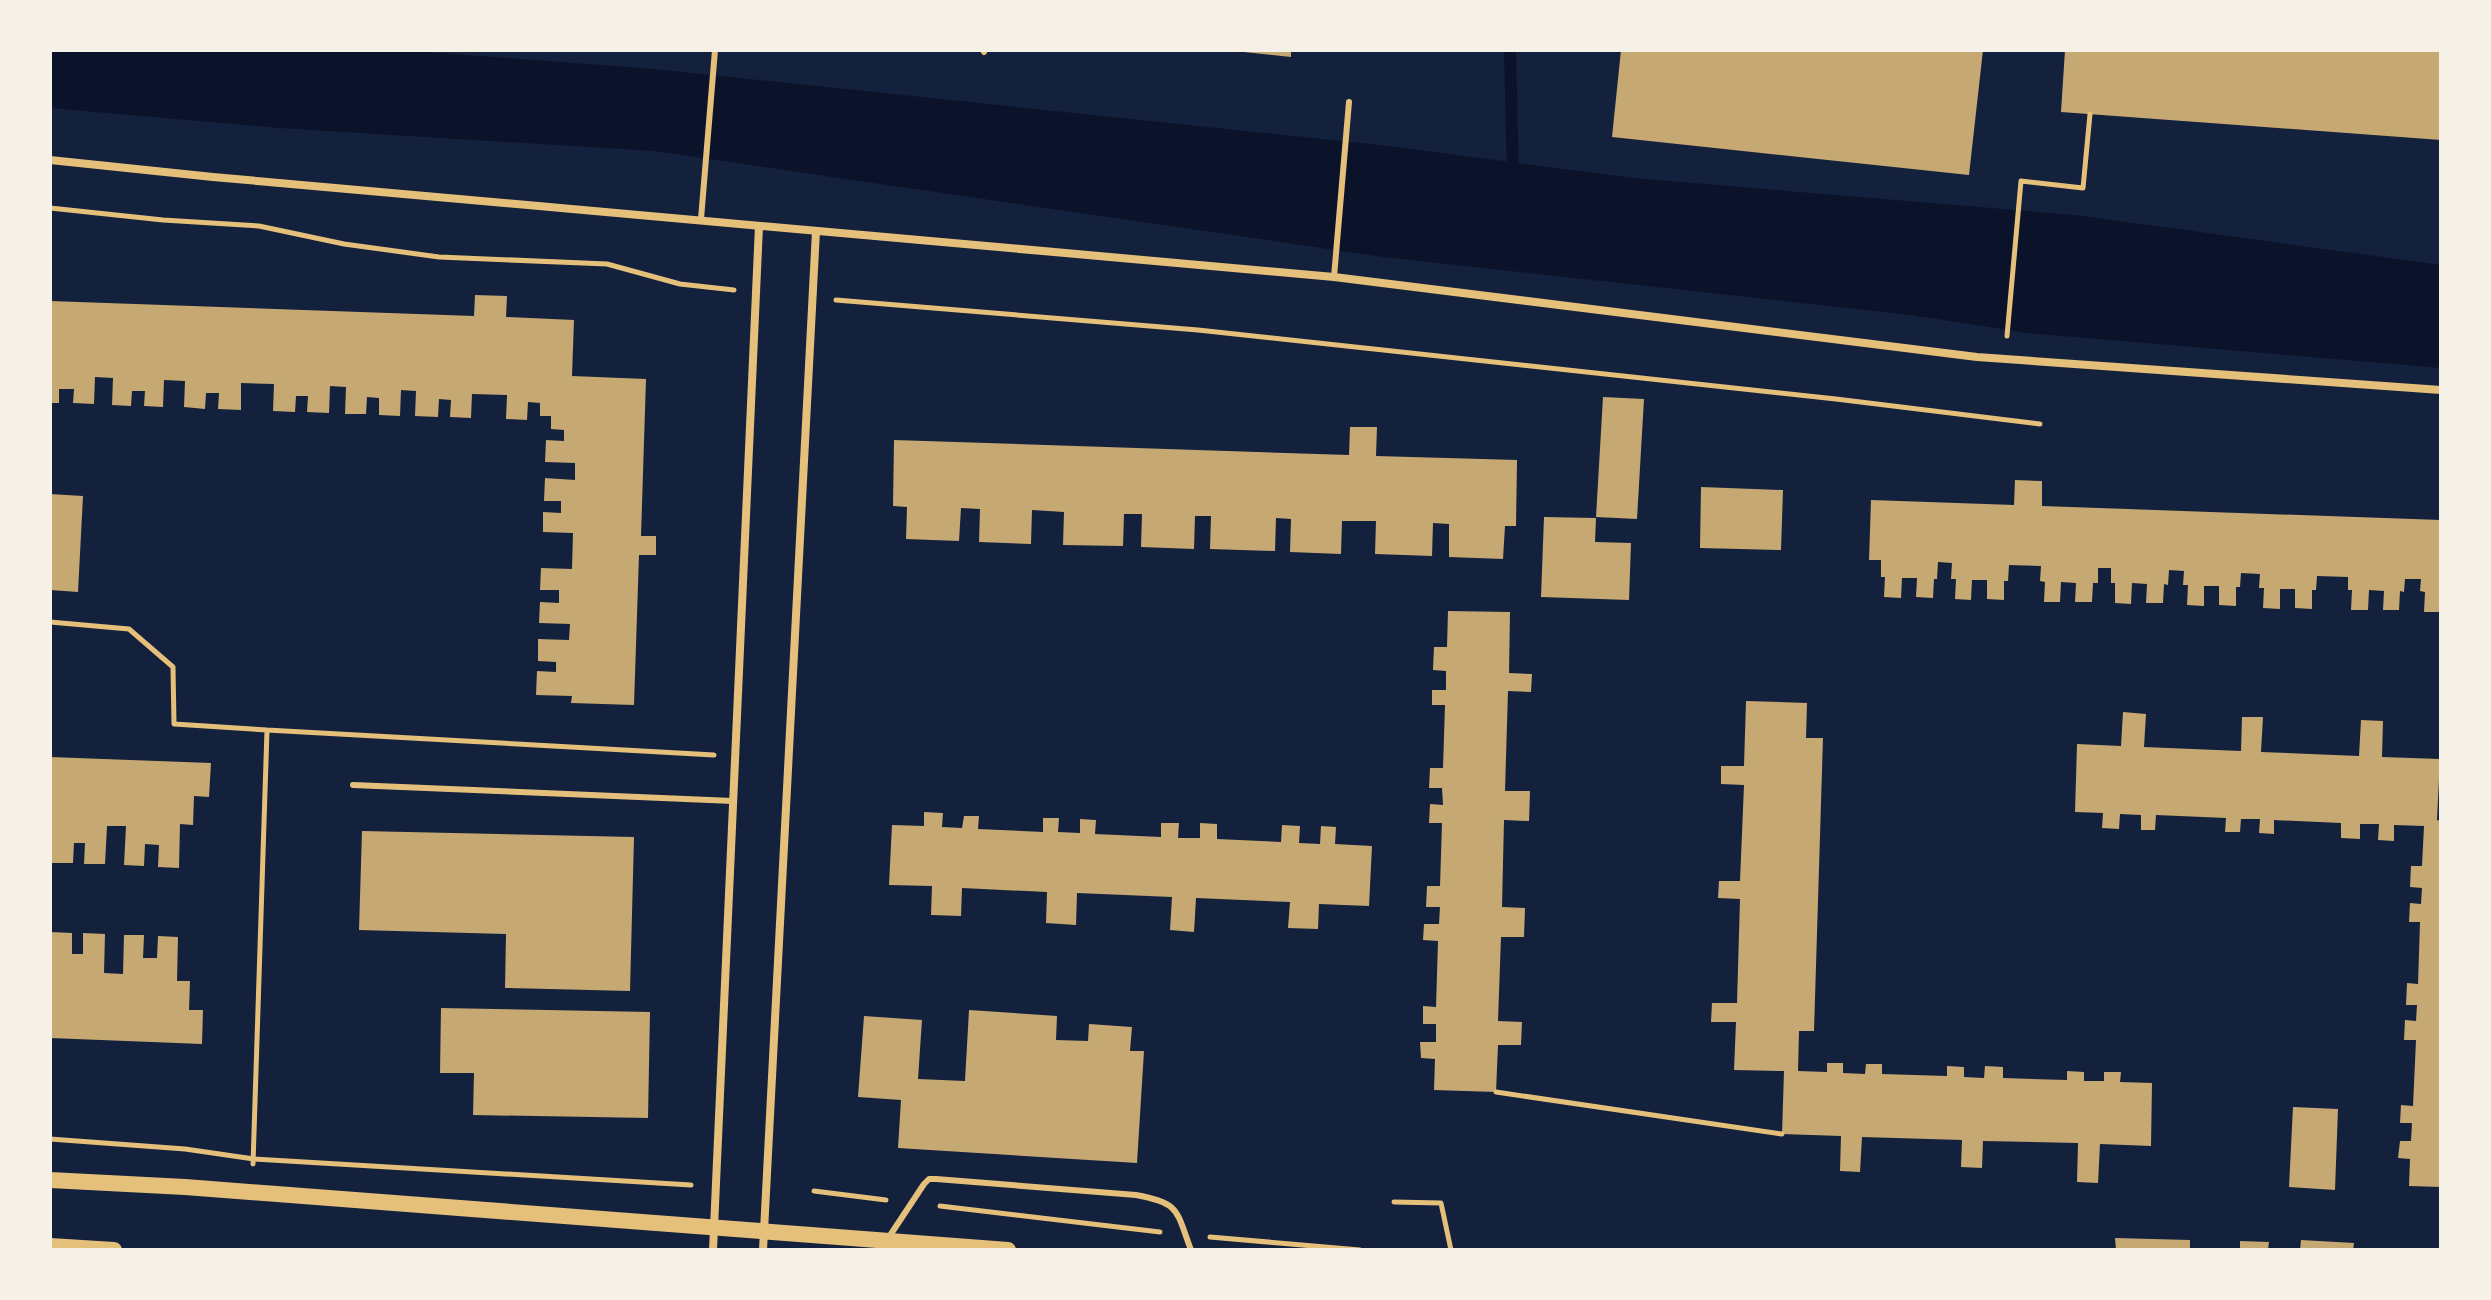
<svg xmlns="http://www.w3.org/2000/svg" width="2491" height="1300" font-family="'DejaVu Sans',sans-serif">
	<style>
		.water { fill: #0b132b }
		.lines { fill: none; stroke-linecap: round; stroke-linejoin: round }
		.stream { stroke: #0b132b; stroke-width: 12 }
		.building { fill: #c6a872 }
		.path { stroke: #e5c07b; stroke-width: 5 }
		.service { stroke: #e5c07b; stroke-width: 6 }
		.minor { stroke: #e5c07b; stroke-width: 8 }
		.secondary { stroke: #e5c07b; stroke-width: 16 }
	</style>
	<rect width="100%" height="100%" fill="#14213d"/>
	<path class="water" d="M50 50H400L654 69 1380 145 1633 178 2075 215 2441 265V368L2027 333 1911 315 1383 257 654 151 279 128 50 108Z"/>
	<g class="lines">
		<path class="stream" d="M1510 50 1513 179"/>
	</g>
	<path class="building" d="M1244 50H1291V57L1244 52Z
		M1621 50H1983L1969 175 1612 137Z
		M2065 50H2441V140L2061 112Z
		M475 295 507 296 506 317 574 320 572 376 646 379 641 536H656V555H639L634 705 571 703 572 696 536 695 537 671 556 672V662L538 661V639L569 640 570 624 539 623 540 602 559 603V590H540L541 568 572 569 573 533 543 532V512L561 513V501H544L545 478 575 480V463L545 462 546 440 564 441V430L551 429V416H540V403L528 402 527 420 506 419 507 395 472 394 471 418 450 417 451 400 439 399 438 417 415 416 416 391 401 390 400 416 379 415V398L367 397 366 414H345L346 387 330 386 329 413 307 412 308 396H296L295 412 273 411 274 384 241 383V410L218 409 219 393H206L205 409 184 407 185 381 164 380 163 407 144 406 145 391H132L131 406 112 405 113 378 95 377 94 404 73 403 74 389H59V403H50V301L474 316Z
		M1603 397 1644 399 1637 519 1596 517Z
		M1350 427H1377L1376 456 1517 460 1516 526H1505L1503 559 1449 557V524L1433 523 1432 556 1375 554 1376 521H1342L1341 554 1290 552 1291 519 1276 518 1275 551 1210 549 1211 516H1195L1194 549 1141 547 1142 514H1124L1123 546 1063 545 1064 512 1032 510 1031 544 979 542 980 509 961 508 959 541 906 539 907 507 893 506 894 440 1349 455Z
		M2015 480 2042 481V506L2441 520 2440 612H2424L2425 592 2420 591 2421 579H2405L2404 592 2400 591 2399 610H2383L2384 591 2369 590 2368 610H2351L2352 590H2348V577L2317 576 2316 590H2312V609L2295 608V589H2280V609L2263 608 2264 588H2259L2260 574 2241 573 2240 587H2236V606L2219 605V586H2204V606L2187 605 2188 585H2183L2184 571 2169 570 2168 585 2164 584 2163 603H2146L2147 584 2132 583 2131 604 2115 603V583H2111V568H2098V583H2093L2092 602H2075L2076 583 2061 582 2060 602H2044L2045 582 2040 581 2041 566 2009 565 2008 581H2004V600L1987 599V580H1972L1971 600 1955 599 1956 579H1951L1952 563 1938 562 1937 579H1934L1933 598 1916 597 1917 578H1902L1901 598 1884 597 1885 577H1881V560H1869L1871 500 2014 505Z
		M1701 487 1783 490 1781 550 1700 548Z
		M50 494 83 496 78 592 50 590Z
		M1544 517 1596 518 1595 542 1631 543 1629 600 1541 597Z
		M1448 611 1510 612 1509 673 1532 674 1531 692 1508 691 1505 791H1530L1529 821 1504 820 1502 907 1525 908 1524 937H1501L1498 1021 1522 1022 1521 1045H1498L1496 1092 1434 1090 1435 1059 1421 1058 1420 1042H1436V1024H1423V1006L1436 1007 1438 941 1423 940 1424 924H1439L1440 907H1426L1427 886H1440L1442 823H1429L1430 804 1443 805 1442 788H1429L1430 768H1443L1445 705H1432V690H1446V671L1433 670 1434 647H1447Z
		M1746 701 1807 703 1806 738H1823L1814 1031H1799L1798 1071 1827 1072V1063H1843V1073L1865 1074 1866 1064H1882V1074L1947 1076V1066L1964 1067V1077L1984 1078 1985 1066 2003 1067V1078L2067 1080V1071L2084 1072V1081H2104V1072H2121L2120 1082 2152 1083 2151 1146 2100 1144 2098 1183 2077 1182 2078 1143 1983 1141 1982 1168 1961 1167 1962 1140 1862 1137 1860 1172 1840 1171 1841 1136 1782 1134 1784 1071 1734 1070 1736 1022H1711L1712 1003H1737L1740 899 1718 898 1719 881H1740L1744 785 1721 784V766H1744Z
		M2123 712 2146 714 2144 747 2241 751 2242 717H2263L2261 752 2359 756 2361 720 2383 721 2382 757 2440 759 2437 820 2441 821V1187L2409 1186 2410 1159 2398 1158 2400 1141H2411L2412 1123H2400L2401 1105 2413 1106 2416 1040H2404L2405 1020 2416 1021 2417 1005H2406L2407 983 2418 984 2420 922H2409L2410 903 2421 904 2422 888 2410 887 2411 866H2422L2424 826 2394 825V841L2378 840 2379 824H2360V839L2341 838V823L2274 820V834L2259 833 2260 819H2241L2240 832H2225L2226 818 2156 815 2155 830H2141V815L2120 814 2119 829 2102 828 2103 813 2075 812 2077 744 2121 746Z
		M50 757 211 763 209 797 194 796 193 825 180 824 179 868 158 867 159 845 145 844 144 866 124 865 126 826H107L105 864H84L85 843H74L73 863H50L52 820H50Z
		M924 812 943 813 942 827 962 828 964 816H979L978 829 1043 832V818H1059L1058 832 1080 833V819L1096 820 1095 834 1161 837V823H1179L1178 838H1200V823L1217 824V839L1281 842 1282 825 1300 826 1299 843 1320 844 1321 826 1336 827 1335 844 1372 846 1369 906 1319 904 1318 929 1288 928 1290 902 1196 898 1194 932 1170 930 1172 897 1077 893 1076 925 1046 923 1047 892 962 888 961 916 931 915 932 886 889 885 892 825 924 826Z
		M362 831 634 837 630 991 505 988 506 934 359 930Z
		M50 932 72 933V954H83V933L105 934 104 973 123 974 124 935H144L143 958H157L158 936 178 937 177 981H190L189 1010H203L202 1044 50 1038Z
		M441 1008 650 1012 648 1118 473 1115 474 1073H440Z
		M969 1010 1057 1016 1056 1040 1088 1041 1089 1024 1132 1027 1130 1051H1144L1137 1163 898 1148 901 1100 858 1097 864 1016 922 1020 918 1079 965 1081Z
		M2293 1107 2338 1109 2335 1190 2289 1187Z
		M2115 1238 2190 1240V1250H2116Z
		M2301 1240 2354 1243 2353 1250H2300Z
		M2240 1241 2269 1242 2268 1250H2240Z"/>
	<g class="lines">
		<path class="path" d="M50 208 163 220 259 226 344 244 439 257 607 264 680 284 734 290
			M836 300 1198 330 1836 399 2040 424
			M2007 336 2021 181 2083 188 2090 114
			M50 622 129 629 173 667 174 724 267 730 253 1164
			M267 730 714 755
			M1496 1092 1782 1134
			M50 1139 185 1149 254 1159 691 1185
			M814 1191 886 1200
			M1394 1202 1441 1203 1451 1250
			M940 1206 1160 1232
			M1210 1237 1360 1250"/>
		<path class="service" d="M983 50 984 52
			M701 219 715 50
			M1334 277 1349 102
			M353 785 733 801
			M889 1237 924 1184 929 1179H936L1136 1195C1180 1203 1176 1210 1191 1250"/>
		<path class="minor" d="M50 160 213 177 1334 277 1977 357 2441 390
			M713 1250 759 226
			M763 1250 816 231"/>
		<path class="secondary" d="M50 1180 185 1187 1008 1250
			M50 1246 114 1250"/>
	</g>
	<rect width="2491" height="1300" fill="none" stroke="#f6f1e7" stroke-width="104"/>
</svg>
